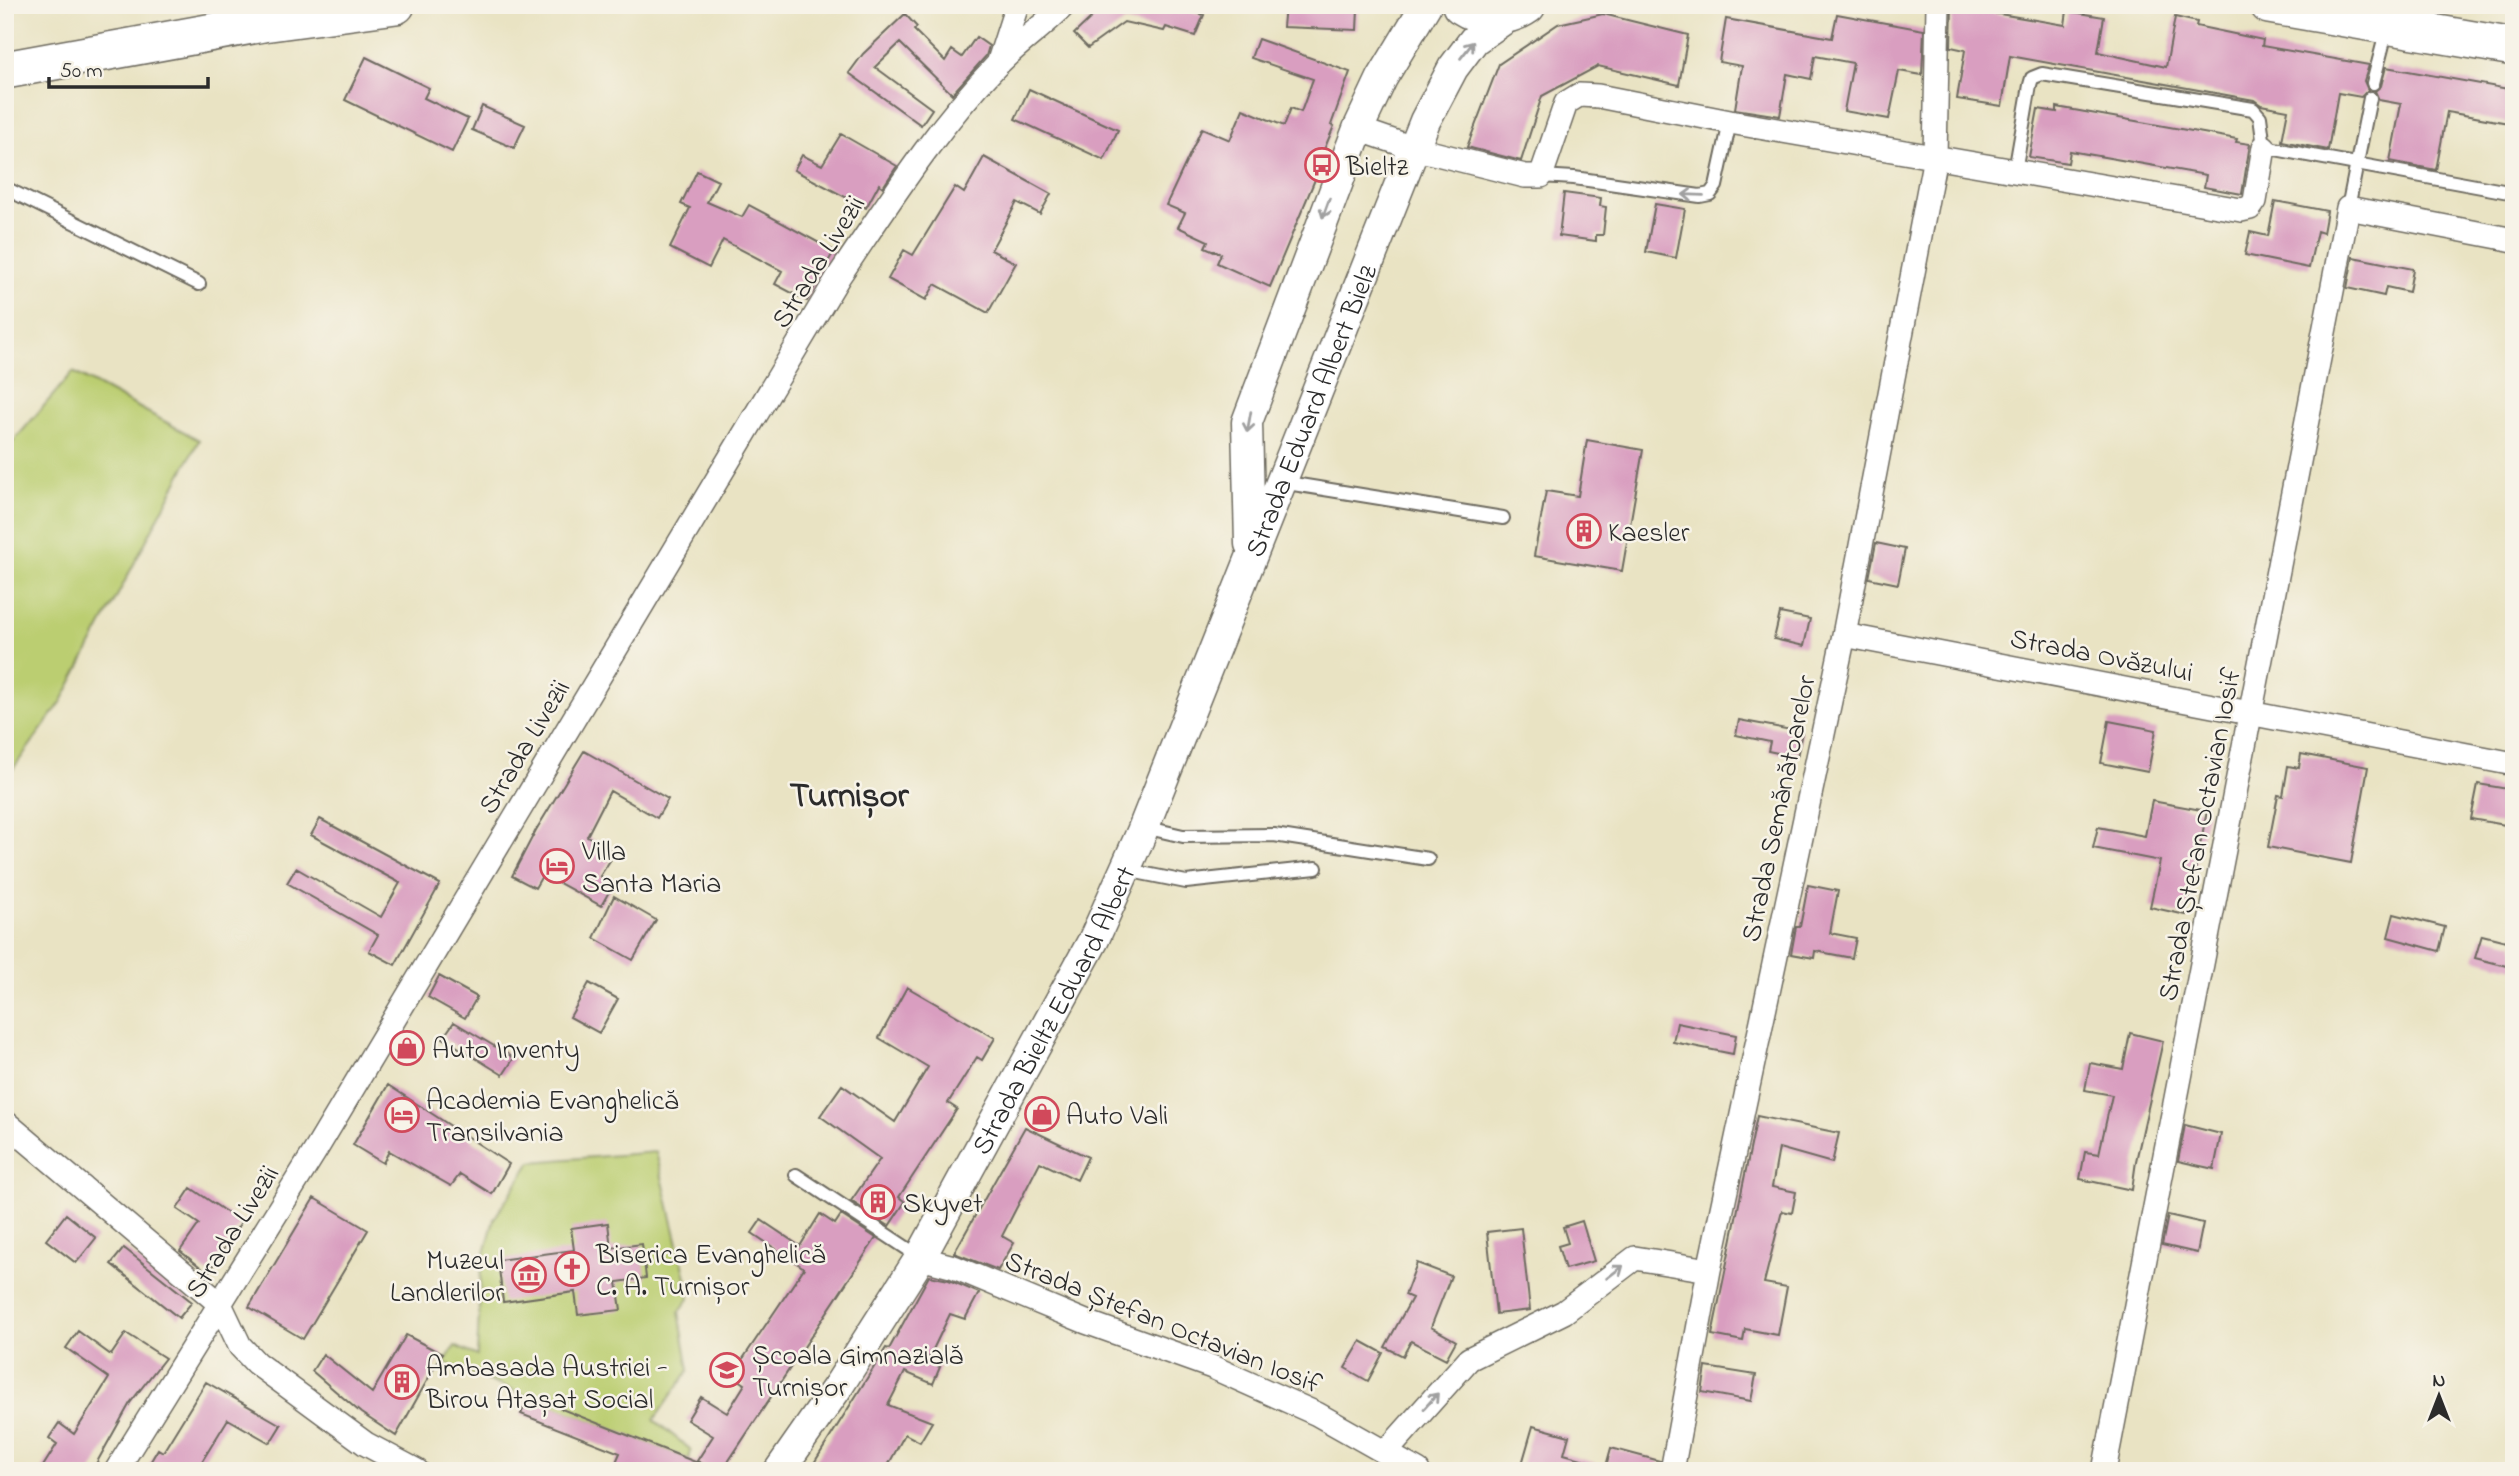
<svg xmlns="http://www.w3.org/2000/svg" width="2519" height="1476" font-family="'Indie Flower',sans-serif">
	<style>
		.green { fill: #bbce71; stroke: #737c4e; stroke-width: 2 }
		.building { fill: #d99ec0 }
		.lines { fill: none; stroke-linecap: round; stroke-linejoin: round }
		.service-casing { stroke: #6e6b60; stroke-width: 16 }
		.minor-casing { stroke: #6e6b60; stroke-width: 26 }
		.tertiary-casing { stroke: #6e6b60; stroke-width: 33 }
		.primary-casing { stroke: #6e6b60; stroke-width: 40 }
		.service { stroke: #fff; stroke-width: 12 }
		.minor { stroke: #fff; stroke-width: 23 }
		.tertiary { stroke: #fff; stroke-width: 30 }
		.primary { stroke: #fff; stroke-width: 37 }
		.oneway { stroke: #a0a0a0 }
		.labels { text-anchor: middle; stroke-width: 5; stroke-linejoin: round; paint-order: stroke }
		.poi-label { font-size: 28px; fill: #2b2b2b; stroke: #f7f3e8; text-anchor: start }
		.street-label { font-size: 28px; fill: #2b2b2b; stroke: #f7f3e8 }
		.district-label { font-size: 35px; font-weight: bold; fill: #2b2b2b; stroke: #f7f3e8 }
	</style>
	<rect width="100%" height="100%" fill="#f7f3e8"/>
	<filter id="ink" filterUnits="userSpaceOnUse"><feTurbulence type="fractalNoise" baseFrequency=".0143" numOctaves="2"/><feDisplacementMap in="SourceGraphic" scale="14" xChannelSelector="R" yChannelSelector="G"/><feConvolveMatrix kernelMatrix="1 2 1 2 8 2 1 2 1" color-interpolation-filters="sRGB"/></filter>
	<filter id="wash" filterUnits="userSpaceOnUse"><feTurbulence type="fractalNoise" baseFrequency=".00686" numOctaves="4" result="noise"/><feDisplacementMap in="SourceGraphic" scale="28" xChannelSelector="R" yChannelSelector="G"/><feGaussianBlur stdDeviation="1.57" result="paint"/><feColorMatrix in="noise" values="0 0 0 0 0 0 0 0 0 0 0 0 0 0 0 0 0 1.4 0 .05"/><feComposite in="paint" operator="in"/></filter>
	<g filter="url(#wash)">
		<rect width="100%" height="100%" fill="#e9e3c3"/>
		<path class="green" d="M73 372 199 440 62 701 5 780V451Z
			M656 1152 687 1282 689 1299 679 1312 689 1370 654 1420 691 1450 689 1460 444 1363 455 1346 477 1356 481 1269 494 1219 531 1162Z"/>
		<g id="blocks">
			<path class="building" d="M1084 5H1169L1204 15 1195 36 1166 27 1164 31 1124 22 1088 48 1074 34 1095 14 1083 12Z
				M1285 5 1358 9 1357 30 1283 27Z
				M1952 6 2065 25 2067 11 2104 17 2098 52 2166 67 2175 17 2197 22 2196 26 2263 40 2262 46 2369 65 2364 81 2368 90 2361 97 2338 93 2328 150 2282 141 2288 110 2261 105 2254 100 2010 56 2002 106 1957 99 1965 50 1951 47Z
				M905 14 917 27 914 30 945 61 952 50 962 57 976 37 989 46 986 56 952 94 900 43 875 67 932 109 921 125 849 73 863 54Z
				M1603 14 1688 35 1679 85 1598 66 1542 96 1521 161 1467 147 1499 64 1558 24Z
				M1837 14 1924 30 1922 75 1899 71 1889 119 1844 111 1853 63 1815 56 1811 79 1787 74 1780 116 1735 109 1742 66 1719 62 1726 19 1832 38Z
				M1258 39 1350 72 1331 125 1334 126 1313 176 1316 177 1270 287 1217 263 1221 254 1205 247 1208 241 1178 227 1185 213 1166 205 1202 128 1230 140 1243 109 1284 126 1291 108 1301 112 1313 79 1251 58Z
				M366 57 429 88 424 98 468 119 452 152 345 100Z
				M2386 67 2514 90V124L2447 112 2436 170 2390 161 2401 104 2379 100 2375 91 2381 86Z
				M1029 89 1118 130 1104 160 1015 119Z
				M482 106 525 125 514 148 472 130Z
				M2057 107 2237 139 2236 142 2250 144 2242 194 2204 187 2206 175 2070 151 2068 163 2029 157 2038 109 2057 112Z
				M841 134 897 166 883 187 879 184 866 208 794 170 802 155 822 165Z
				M984 157 1051 194 1040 214 1017 202 991 250 1016 263 988 313 935 284 926 300 888 279 904 250 913 255 955 187 964 193Z
				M697 171 718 181 707 202 742 217 749 205 834 251 807 301 775 284 782 271 723 240 709 268 670 248 690 208 681 204Z
				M1564 193 1601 198 1600 206 1606 207 1603 235H1596V241L1559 236Z
				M2275 201 2327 211 2323 233 2317 231 2309 268 2245 255 2250 232 2268 236Z
				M1655 204 1685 209 1676 258 1646 252Z
				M2353 257 2413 269 2409 292 2386 287 2384 296 2347 288Z
				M1587 440 1643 450 1622 571 1534 556 1546 491 1578 496Z
				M1876 543 1905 549 1898 584 1869 578Z
				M1780 613 1810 619 1804 646 1774 639Z
				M1739 720 1802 732 1797 757 1768 751 1770 742 1736 735Z
				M2109 721 2156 730 2148 772 2101 763Z
				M584 751 668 799 657 818 610 791 587 836 615 853 600 876 614 883 601 906 543 874 535 888 512 876 536 830Z
				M2301 754 2368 767 2351 863 2268 847 2278 795 2283 796 2288 766 2299 768Z
				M2478 784 2514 790 2511 826 2471 819Z
				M2152 801 2207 811 2186 915 2150 907 2160 861 2093 848 2098 827 2145 836Z
				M320 819 440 884 395 965 369 951 378 935 287 883 296 868 381 917 400 883 311 835Z
				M1808 885 1838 891 1830 933 1856 938 1852 958 1815 951 1814 958 1791 954 1796 927H1800Z
				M614 896 656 920 633 960 594 938Z
				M2394 914 2445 927 2439 951 2388 937Z
				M2482 935 2514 943V968L2475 958Z
				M439 976 477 997 465 1018 428 997Z
				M589 983 618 999 599 1033 570 1017Z
				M907 987 995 1038 982 1060 977 1057 948 1103 957 1109 899 1197 905 1202 889 1226 851 1201 880 1159 820 1116 842 1085 895 1122 928 1067 879 1038Z
				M454 1022 514 1058 503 1075 443 1038Z
				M1677 1023 1736 1035 1733 1054 1673 1042Z
				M2130 1033 2163 1041 2136 1161 2132 1190 2080 1179 2085 1152 2099 1154 2112 1095 2085 1090 2090 1063 2123 1069Z
				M388 1085 509 1164 492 1194 460 1174 451 1186 389 1151 383 1163 353 1145Z
				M1757 1116 1839 1133 1832 1163 1779 1148 1772 1187 1796 1192 1792 1213 1782 1211 1764 1283 1787 1287 1778 1335 1745 1329 1743 1341 1712 1335Z
				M2185 1125 2221 1134 2214 1169 2178 1161Z
				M1025 1127 1088 1157 1077 1180 1040 1162 1002 1236 1014 1243 998 1270 954 1253Z
				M191 1188 241 1222 208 1273 180 1251 199 1224 177 1209Z
				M314 1198 368 1230 303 1339 249 1307Z
				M66 1214 96 1238 76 1263 46 1240Z
				M820 1214 835 1224 841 1215 876 1238 722 1471H612L620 1453 521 1414 529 1396 708 1467 697 1461 713 1436 687 1420 701 1397 727 1413 745 1384 732 1375 804 1268 752 1233 761 1220 800 1246Z
				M2168 1215 2203 1223 2197 1253 2162 1245Z
				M1582 1221 1594 1261 1565 1269 1558 1246 1568 1243 1563 1227Z
				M608 1223 611 1248 642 1244 646 1278 617 1282 621 1310 578 1315 575 1292 503 1302 498 1260 574 1250 571 1228Z
				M1521 1228 1530 1310 1496 1314 1487 1232Z
				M124 1248 192 1302 179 1318 111 1264Z
				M1417 1263 1451 1276 1431 1327 1456 1341 1446 1359 1411 1341 1403 1356 1385 1347 1412 1298 1405 1295Z
				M929 1276 949 1280 979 1293 965 1319 950 1314 927 1362 940 1367 933 1384 905 1372 888 1405 932 1422 920 1442 905 1434 885 1471H809L886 1348 889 1349Z
				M78 1331 111 1355 126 1333 165 1358 130 1403 92 1471H40L57 1444 49 1438 59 1423 74 1434 109 1378 66 1348Z
				M406 1335 442 1354 396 1436 361 1413 312 1371 323 1354 372 1393Z
				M1361 1341 1383 1353 1368 1381 1345 1368Z
				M1706 1367 1756 1375 1751 1401 1702 1392Z
				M206 1382 281 1425 270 1443 228 1419 196 1471H145L158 1449 163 1452Z
				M1533 1426 1569 1436 1564 1454 1606 1466 1611 1448 1660 1461 1658 1471H1520Z"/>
		</g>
	</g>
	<g filter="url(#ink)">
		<use href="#blocks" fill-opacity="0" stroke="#6e6b60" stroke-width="2"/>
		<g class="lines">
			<g class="service-casing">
				<path id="service" d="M2373 83 2387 29
					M2015 171 2030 85 2032 78 2042 74 2253 109 2260 117 2264 147 2514 193
					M1541 176 1574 178 1700 196 1710 194 1716 186 1730 122
					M5 188 199 284
					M2348 208 2370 98
					M1281 482 1503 518
					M1144 827 1183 836 1274 835 1428 859
					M1126 870 1186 882 1316 868
					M796 1175 920 1257"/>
			</g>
			<g class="minor-casing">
				<path id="minor" d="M999 61 1017 5
					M1358 129 1413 148 1525 176H1541L1566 103 1579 95 1598 96 1730 122 2241 210 2250 208 2255 201 2264 147
					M1844 635 2514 764
					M5 1122 220 1304 240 1346 256 1363 366 1444 417 1471
					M920 1258 954 1267 1086 1322 1212 1367 1317 1414 1418 1471
					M1386 1452 1469 1359 1564 1312 1635 1258 1709 1270
					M116 1471 317 1148 839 276C888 204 935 129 996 66 1017 44 1043 27 1064 5
					M1672 1471 1709 1270 1844 635 1935 157 1938 5
					M2104 1471 2348 208 2514 240"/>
			</g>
			<g class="tertiary-casing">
				<g id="tertiary">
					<path d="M1250 544 1247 422 1358 129 1382 78 1426 5"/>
					<path id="s1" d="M779 1471 839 1385 920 1258 1094 939 1141 834 1425 121 1453 68 1474 40 1513 13"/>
				</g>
			</g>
			<g class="primary-casing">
				<path id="primary" d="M1461 5C1482 19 1507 19 1527 5
					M2269 5 2514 47
					M5 70 263 23 396 5"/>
			</g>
			<use href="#service" class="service"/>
			<use href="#minor" class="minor"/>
			<use href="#tertiary" class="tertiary"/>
			<use href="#primary" class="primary"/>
		</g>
		<defs><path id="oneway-shaft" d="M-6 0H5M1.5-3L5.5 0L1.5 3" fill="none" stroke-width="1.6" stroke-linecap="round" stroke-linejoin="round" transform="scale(1.75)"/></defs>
		<g class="oneway">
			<use href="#oneway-shaft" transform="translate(1467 50) rotate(-52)"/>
			<use href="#oneway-shaft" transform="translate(1693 195) rotate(-178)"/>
			<use href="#oneway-shaft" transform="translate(1326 208) rotate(110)"/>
			<use href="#oneway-shaft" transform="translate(1249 422) rotate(100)"/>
			<use href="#oneway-shaft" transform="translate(1615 1272) rotate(-37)"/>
			<use href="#oneway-shaft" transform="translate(1431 1401) rotate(-48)"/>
		</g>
	</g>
	<defs>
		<g id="bus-ring" transform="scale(1.75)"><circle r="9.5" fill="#f7f3e8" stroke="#d1495b" stroke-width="1.5"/><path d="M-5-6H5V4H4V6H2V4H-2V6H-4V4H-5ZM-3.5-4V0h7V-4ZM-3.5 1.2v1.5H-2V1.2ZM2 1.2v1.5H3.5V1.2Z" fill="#d1495b"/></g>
		<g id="building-ring" transform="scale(1.75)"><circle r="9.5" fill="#f7f3e8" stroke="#d1495b" stroke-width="1.5"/><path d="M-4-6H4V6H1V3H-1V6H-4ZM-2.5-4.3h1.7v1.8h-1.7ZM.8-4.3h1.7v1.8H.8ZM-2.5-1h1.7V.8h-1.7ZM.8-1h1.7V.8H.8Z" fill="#d1495b"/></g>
		<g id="hotel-ring" transform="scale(1.75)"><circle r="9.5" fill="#f7f3e8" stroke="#d1495b" stroke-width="1.5"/><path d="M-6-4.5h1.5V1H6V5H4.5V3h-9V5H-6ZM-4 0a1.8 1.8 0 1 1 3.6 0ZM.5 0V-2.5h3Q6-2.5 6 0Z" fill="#d1495b"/></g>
		<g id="shop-ring" transform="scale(1.75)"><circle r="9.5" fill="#f7f3e8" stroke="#d1495b" stroke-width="1.5"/><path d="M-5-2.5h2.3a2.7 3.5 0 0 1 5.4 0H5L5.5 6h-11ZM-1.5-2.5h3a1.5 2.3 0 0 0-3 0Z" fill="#d1495b"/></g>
		<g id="church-ring" transform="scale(1.75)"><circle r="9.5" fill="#f7f3e8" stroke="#d1495b" stroke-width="1.5"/><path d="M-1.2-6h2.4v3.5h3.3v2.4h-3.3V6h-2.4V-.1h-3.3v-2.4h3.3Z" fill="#d1495b"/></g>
		<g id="museum-ring" transform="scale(1.75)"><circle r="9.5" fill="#f7f3e8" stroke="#d1495b" stroke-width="1.5"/><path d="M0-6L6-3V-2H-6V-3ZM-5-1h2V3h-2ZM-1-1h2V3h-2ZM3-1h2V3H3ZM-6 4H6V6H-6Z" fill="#d1495b"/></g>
		<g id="school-ring" transform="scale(1.75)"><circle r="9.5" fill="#f7f3e8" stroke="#d1495b" stroke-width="1.5"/><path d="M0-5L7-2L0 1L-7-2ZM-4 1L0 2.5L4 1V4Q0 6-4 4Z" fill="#d1495b"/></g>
	</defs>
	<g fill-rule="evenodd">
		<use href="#bus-ring" x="1322" y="165"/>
		<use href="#building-ring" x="1584" y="531"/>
		<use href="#hotel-ring" x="557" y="866"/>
		<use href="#shop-ring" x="407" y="1048"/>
		<use href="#shop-ring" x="1042" y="1114"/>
		<use href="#hotel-ring" x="402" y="1115"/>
		<use href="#building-ring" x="878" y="1202"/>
		<use href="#church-ring" x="572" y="1269"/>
		<use href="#museum-ring" x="529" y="1275"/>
		<use href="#school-ring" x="727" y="1370"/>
		<use href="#building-ring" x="402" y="1382"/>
	</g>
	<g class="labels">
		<g class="poi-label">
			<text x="1346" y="175">Bieltz</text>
			<text x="1608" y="541">Kaesler</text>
			<text x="582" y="860">Villa<tspan x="582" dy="32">Santa Maria</tspan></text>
			<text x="432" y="1058">Auto Inventy</text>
			<text x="426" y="1109">Academia Evanghelică<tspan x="426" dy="32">Transilvania</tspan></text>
			<text x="1066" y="1124">Auto Vali</text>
			<text x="903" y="1212">Skyvet</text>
			<text x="596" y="1263">Biserica Evanghelică<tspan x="596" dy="32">C. A. Turnișor</tspan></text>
			<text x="504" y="1269" text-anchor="end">Muzeul<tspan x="504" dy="32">Landlerilor</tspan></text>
			<text x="752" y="1364">Școala Gimnazială<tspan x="752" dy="32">Turnișor</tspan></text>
			<text x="426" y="1376">Ambasada Austriei -<tspan x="426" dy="32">Birou Atașat Social</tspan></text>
		</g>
		<g class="street-label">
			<text transform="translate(817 261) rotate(-58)" y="10">Strada Livezii</text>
			<text dy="10" stroke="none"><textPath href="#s1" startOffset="1190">Strada Eduard Albert Bielz</textPath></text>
			<text transform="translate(2102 654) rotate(11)" y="10">Strada Ovăzului</text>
			<text transform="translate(523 746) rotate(-59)" y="10">Strada Livezii</text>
			<text transform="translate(1777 808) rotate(-78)" y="10">Strada Semănătoarelor</text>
			<text transform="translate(2198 834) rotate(-79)" y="10">Strada Ștefan Octavian Iosif</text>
			<text dy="10" stroke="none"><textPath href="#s1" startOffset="537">Strada Bieltz Eduard Albert</textPath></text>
			<text transform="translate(231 1231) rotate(-58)" y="10">Strada Livezii</text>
			<text transform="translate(1164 1321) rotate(22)" y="10">Strada Ștefan Octavian Iosif</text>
		</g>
		<g class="district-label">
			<text x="849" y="806">Turnișor</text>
		</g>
	</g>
	<rect width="2519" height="1476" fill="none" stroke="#f7f3e8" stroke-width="28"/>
	<g transform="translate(2439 1396)" stroke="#f7f3e8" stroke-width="5" paint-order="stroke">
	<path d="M0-5L12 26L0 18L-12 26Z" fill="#2b2b2b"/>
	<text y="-10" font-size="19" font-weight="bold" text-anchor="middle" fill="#2b2b2b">N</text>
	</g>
	<path d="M49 77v10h159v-10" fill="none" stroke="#2b2b2b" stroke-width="3.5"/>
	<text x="60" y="77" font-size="21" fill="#2b2b2b" stroke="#f7f3e8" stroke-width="5" paint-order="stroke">50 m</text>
</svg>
